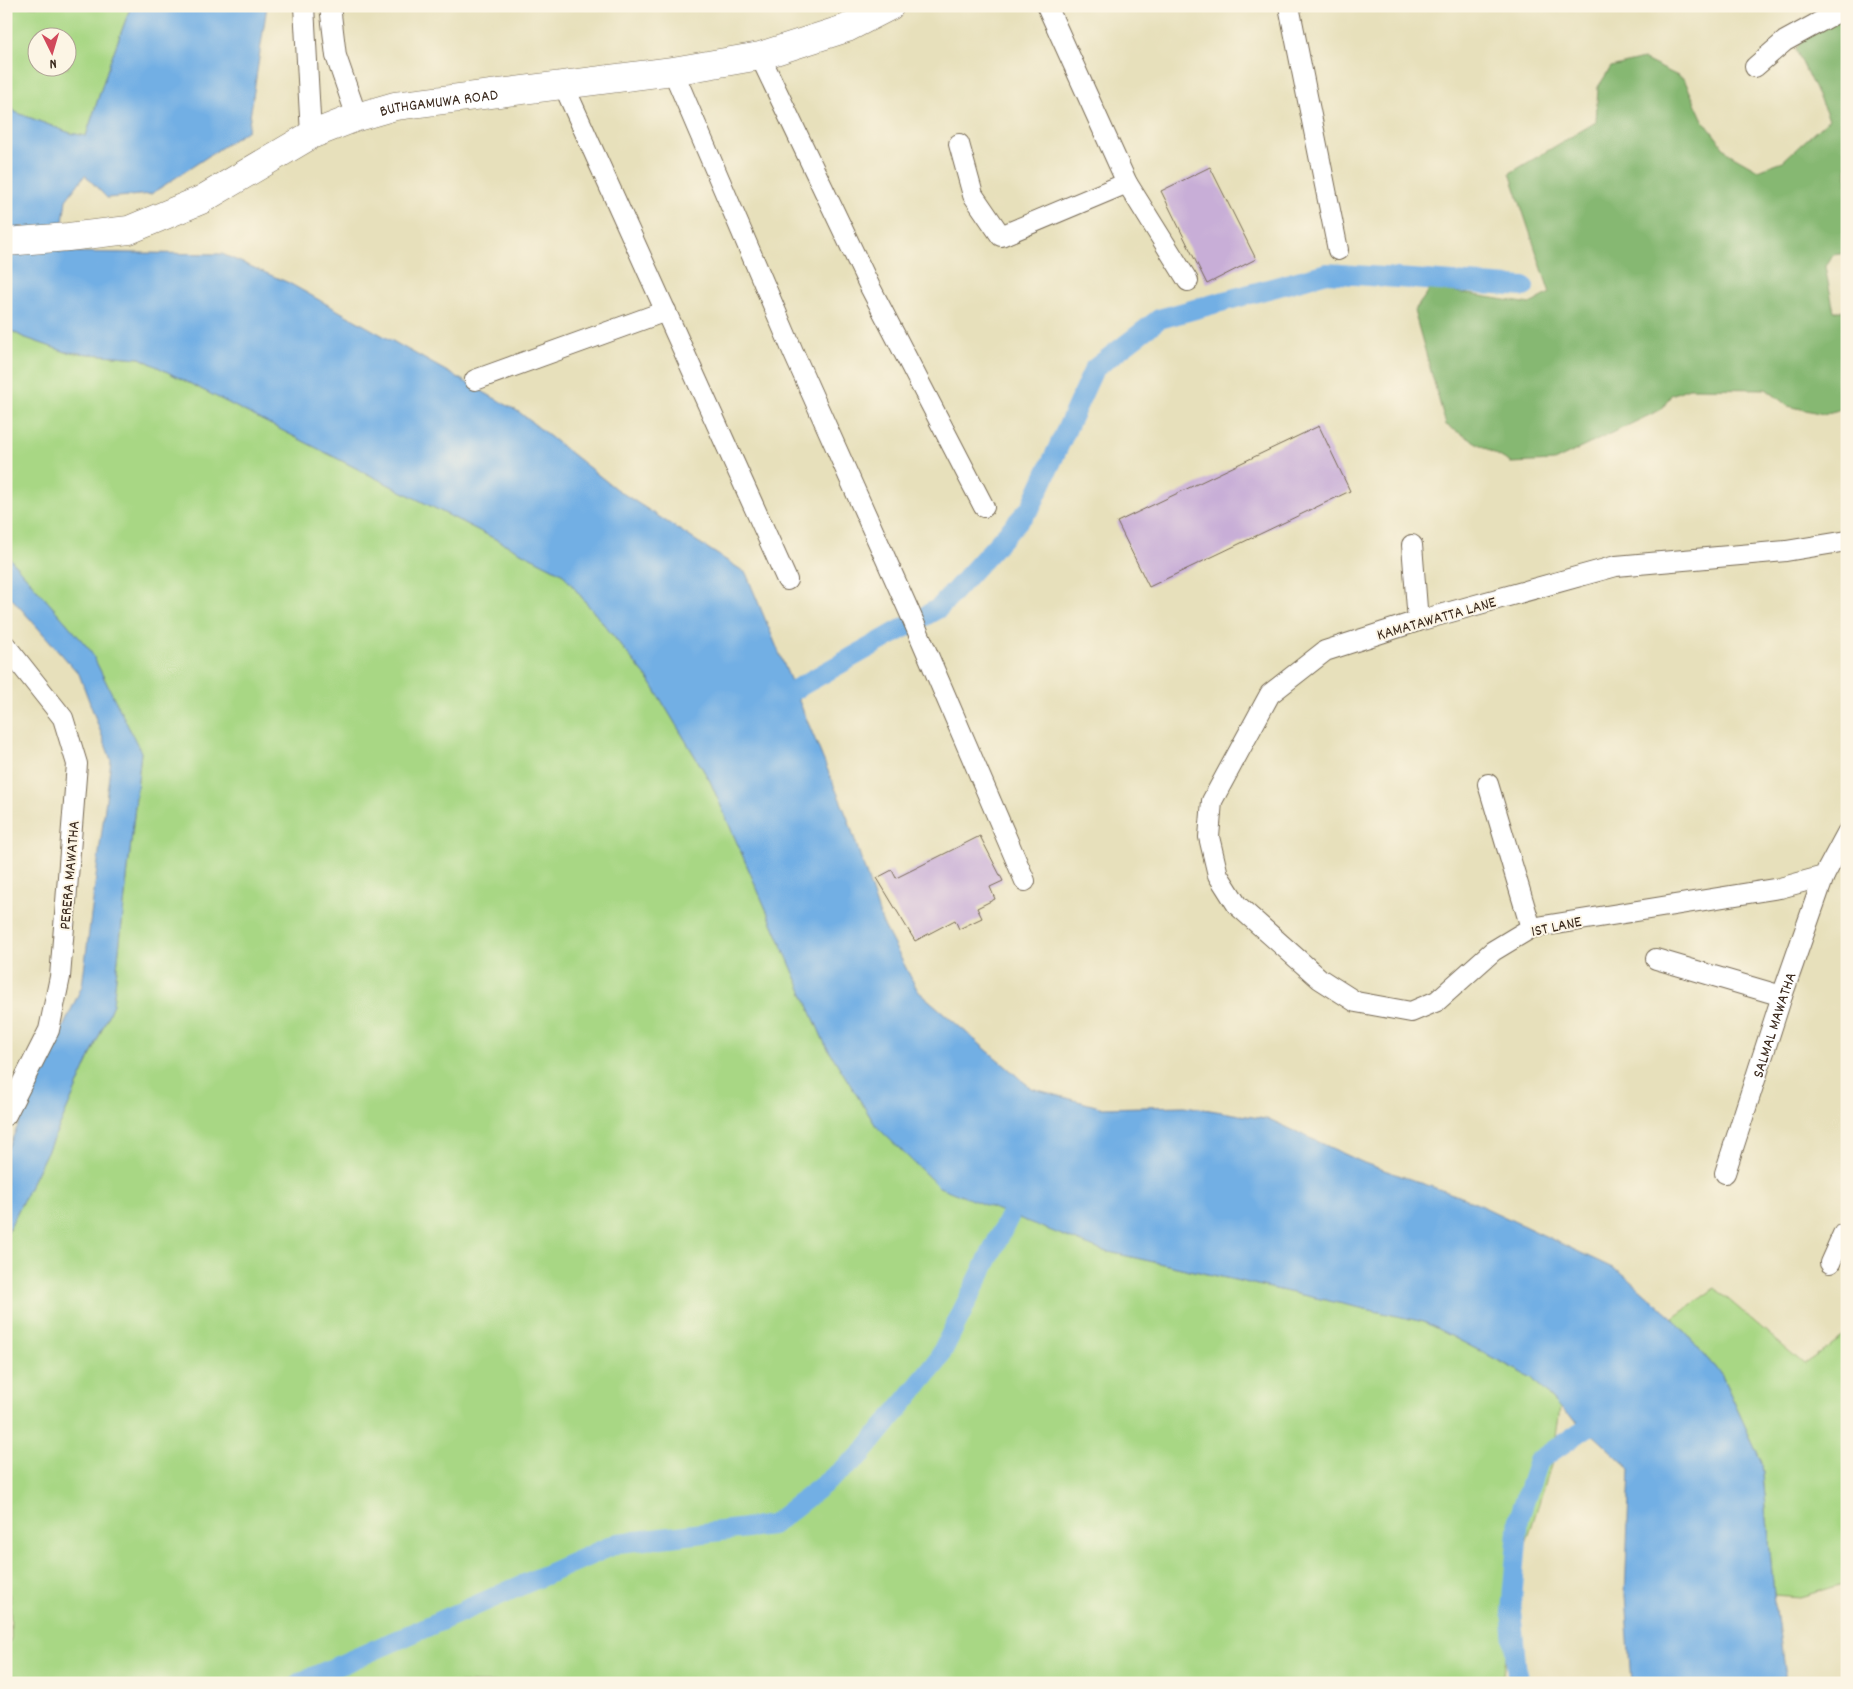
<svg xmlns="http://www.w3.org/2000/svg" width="1853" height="1689" font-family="Dekko,sans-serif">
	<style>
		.green { fill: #a8d784; stroke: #728051; fill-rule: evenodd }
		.forest { fill: #86b872; stroke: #607148 }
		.water { fill: #72afe4; stroke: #566c81 }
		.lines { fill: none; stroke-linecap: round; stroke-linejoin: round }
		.canal { stroke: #72afe4; stroke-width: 20 }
		.building { fill: #c8aed7 }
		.street-casing { stroke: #776a55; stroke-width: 22 }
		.primary-casing { stroke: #776a55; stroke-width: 29 }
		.street { stroke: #fff; stroke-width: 20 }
		.primary { stroke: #fff; stroke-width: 28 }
		.labels { text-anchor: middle; stroke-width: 4; stroke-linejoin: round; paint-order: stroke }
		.street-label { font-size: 16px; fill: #3b2a1e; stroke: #fcf5e5 }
	</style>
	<rect width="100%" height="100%" fill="#fcf5e5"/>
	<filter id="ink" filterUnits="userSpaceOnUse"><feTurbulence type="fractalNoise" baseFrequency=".02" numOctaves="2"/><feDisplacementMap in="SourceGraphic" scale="10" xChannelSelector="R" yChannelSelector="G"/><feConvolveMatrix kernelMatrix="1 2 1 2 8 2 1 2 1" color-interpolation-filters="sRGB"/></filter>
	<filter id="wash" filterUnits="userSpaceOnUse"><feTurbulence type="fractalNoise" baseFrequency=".0096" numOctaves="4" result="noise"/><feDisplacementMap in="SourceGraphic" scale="20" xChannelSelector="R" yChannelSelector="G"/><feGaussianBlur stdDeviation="1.12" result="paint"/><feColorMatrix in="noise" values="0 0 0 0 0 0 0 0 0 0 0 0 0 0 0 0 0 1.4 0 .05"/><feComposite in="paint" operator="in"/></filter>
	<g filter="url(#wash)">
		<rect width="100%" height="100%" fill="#e7e0bb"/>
		<path class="green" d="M6 6H131L110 62 86 136 70 133 15 112 6 99ZM38 38H68V68H38Z
			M6 328 23 337 66 352 140 358 562 573 649 680 710 781 825 1044 876 1126 1100 1250 1424 1322 1532 1378 1560 1408 1553 1459 1514 1582 1503 1683H6V1652L11 1638 10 1596 6 1590V1235L61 1123 113 1004 141 753 90 650 6 554Z
			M1715 1288 1804 1364 1847 1334V1583L1800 1597 1774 1595 1762 1463 1722 1376 1673 1318Z"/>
		<path class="forest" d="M1847 14V253L1833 255 1825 267 1834 311H1847V408L1823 414 1788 406 1766 389 1689 388 1671 395 1662 409 1554 461 1511 463 1446 425 1414 311 1431 288 1530 304 1550 293 1510 173 1596 122 1598 87 1611 67 1643 59 1684 79 1703 120 1728 153 1758 170 1783 161 1829 119 1796 50 1809 23Z"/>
		<path class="water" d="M131 6H267L248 130 151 194 107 198 85 175 66 200 59 252 222 254 289 283 519 412 616 489 746 573 848 819 882 922 918 991 1031 1088 1103 1108 1185 1106 1271 1120 1364 1163 1467 1199 1621 1272 1673 1318 1722 1376 1762 1463 1774 1595 1786 1683H1631L1625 1595 1630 1469 1586 1428 1560 1408 1532 1378 1424 1322 1100 1250 939 1187 876 1126 825 1044 710 781 649 680 562 573 140 358 66 352 23 337 6 328V99L15 112 70 133 86 136 110 62Z
			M6 554 90 650 141 752 113 1004 61 1123 6 1235V1152L82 986 111 760 79 674 6 592Z"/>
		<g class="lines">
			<path class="canal" d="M771 703 939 608 1031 507 1094 369 1159 319 1327 273 1524 287
				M299 1683 618 1543 772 1525 861 1455 937 1362 1010 1215
				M1518 1683 1511 1611 1519 1518 1538 1461 1586 1428 1611 1418"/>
		</g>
		<g id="blocks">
			<path class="building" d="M1210 167 1256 259 1207 284 1161 191Z
				M1319 426 1350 491 1149 587 1117 522Z
				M980 836 1003 881 990 887 995 899 977 908 982 918 959 929 955 920 915 941 877 878 892 870 896 878Z"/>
		</g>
	</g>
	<g filter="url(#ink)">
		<use href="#blocks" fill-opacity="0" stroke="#776a55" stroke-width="1"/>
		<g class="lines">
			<g class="street-casing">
				<g id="street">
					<path d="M304 6 311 135"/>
					<path d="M330 6 336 56 357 117"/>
					<path d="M1047 6 1127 183 1188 281"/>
					<path d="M1289 6 1338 250"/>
					<path d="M760 56 870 287 984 507"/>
					<path d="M1755 67 1785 41 1847 7"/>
					<path d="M673 71 794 354 909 611 1025 881"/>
					<path d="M564 86 787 580"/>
					<path d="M959 144 973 195 1001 236 1127 183"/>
					<path d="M475 380 666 311"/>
					<path d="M1847 541 1786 551 1616 566 1418 621 1325 651 1270 694 1212 801 1209 837 1218 875 1237 905 1320 979 1356 1002 1411 1012 1437 1001 1493 951 1531 928 1780 888 1824 876 1847 833"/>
					<path d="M1412 545 1418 621"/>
					<path d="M6 646 63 718 77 764 60 977 49 1030 6 1115"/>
					<path d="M1488 784 1531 928"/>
					<path d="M1656 959 1782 996"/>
					<path id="s1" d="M1725 1173 1782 996 1824 876"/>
					<path d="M1830 1263 1843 1234 1847 1232"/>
				</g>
			</g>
			<g class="primary-casing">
				<g id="primary">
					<path id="s2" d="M6 242 68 237 129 230 201 200 311 135 357 117 395 106 673 71 760 56 847 28 890 6"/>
				</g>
			</g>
			<use href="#street" class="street"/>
			<use href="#primary" class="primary"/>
		</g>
	</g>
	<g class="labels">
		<g class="street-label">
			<text dy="6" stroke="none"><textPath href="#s2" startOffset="462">BUTHGAMUWA ROAD</textPath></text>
			<text transform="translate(1436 617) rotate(-16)" y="6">KAMATAWATTA LANE</text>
			<text transform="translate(68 875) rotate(-85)" y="6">PERERA MAWATHA</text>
			<text transform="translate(1556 925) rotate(-12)" y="6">1ST LANE</text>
			<text dy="6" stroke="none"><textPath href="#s1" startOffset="156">SALMAL MAWATHA</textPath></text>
		</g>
	</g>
	<rect width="1853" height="1689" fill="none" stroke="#fcf5e5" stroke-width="25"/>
	<g transform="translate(52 52) rotate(175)"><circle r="24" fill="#fcf5e5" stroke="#afa495"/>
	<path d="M0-4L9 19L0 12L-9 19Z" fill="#d1495b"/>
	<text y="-8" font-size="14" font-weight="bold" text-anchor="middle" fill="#3b2a1e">N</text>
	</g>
</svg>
